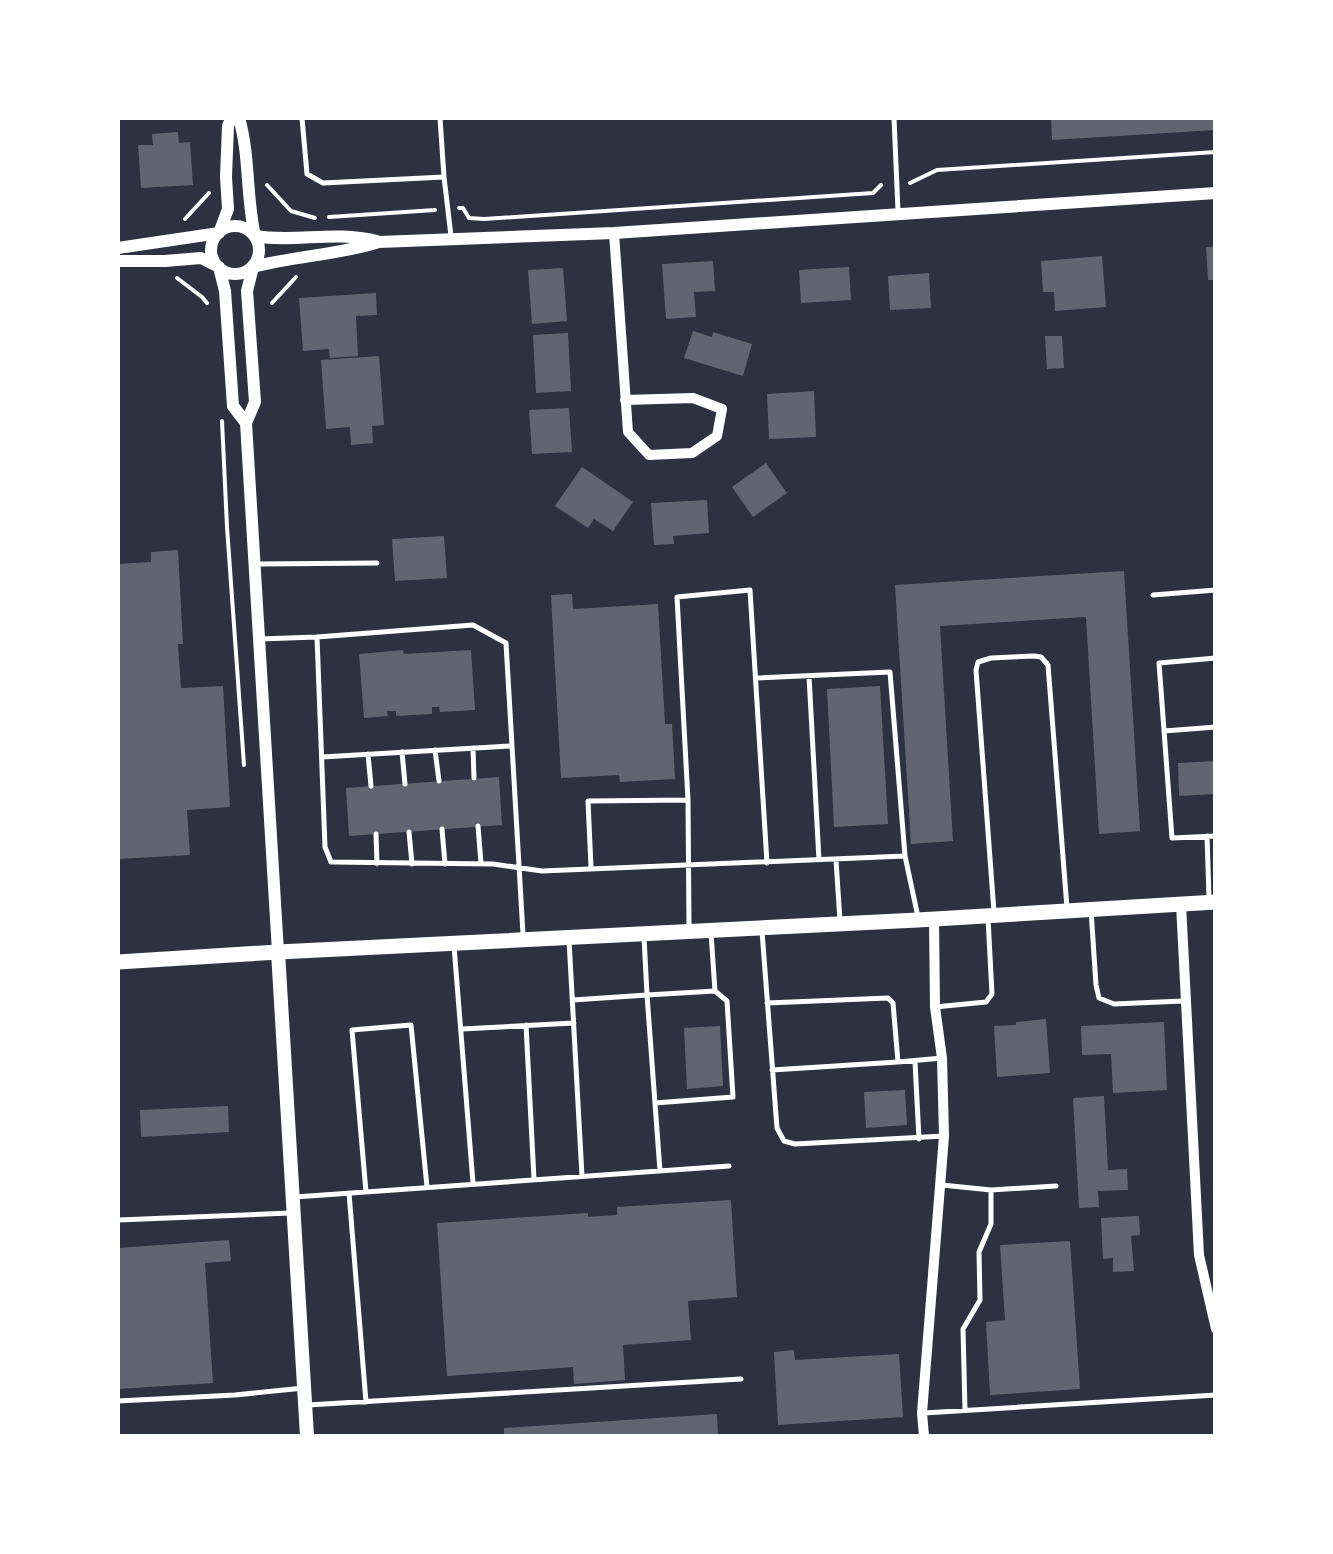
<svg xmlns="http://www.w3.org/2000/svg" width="1333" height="1554" font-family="Montserrat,sans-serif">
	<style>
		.building { fill: #626471 }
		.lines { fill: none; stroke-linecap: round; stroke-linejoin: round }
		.path { stroke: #fff; stroke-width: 4 }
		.service { stroke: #fff; stroke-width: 5 }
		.minor { stroke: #fff; stroke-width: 10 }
		.tertiary { stroke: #fff; stroke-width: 12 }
		.secondary { stroke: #fff; stroke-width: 14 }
		.primary { stroke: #fff; stroke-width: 15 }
	</style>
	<rect width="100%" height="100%" fill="#2d3142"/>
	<path class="building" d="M1051 118H1216V130L1052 140Z
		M178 132 179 143 190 142 193 185 141 188 138 145H153L152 134Z
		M1206 247H1216V280H1208Z
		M1102 256 1106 307 1055 311 1054 292H1043L1041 261Z
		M713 261 715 291 694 292 696 317 666 319 662 264Z
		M849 267 851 300 801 303 799 270Z
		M563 268 567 321 532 324 528 270Z
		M929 273 931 308 890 310 888 276Z
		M376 293 377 315 356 316 358 356 330 358 329 349 303 351 299 298Z
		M693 331 712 337 713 332 752 344 743 376 684 358Z
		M568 333 571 391 536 393 533 335Z
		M1045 336H1062L1064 368 1047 369Z
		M379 356 384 425 372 426 373 443 351 445 350 427 326 429 321 360Z
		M814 391 816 437 769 439 767 394Z
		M569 408 572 452 532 454 529 410Z
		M766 463 787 493 753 517 732 487Z
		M582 467 633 502 613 531 594 519 588 528 555 506Z
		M707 500 709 533 673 536 674 544 654 545 651 503Z
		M444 536 447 578 395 581 392 539Z
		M178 550 183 644H178L181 688 223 686 230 807 187 810 190 855 118 859V564L151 562V552Z
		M1124 571 1140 831 1099 834 1086 617 940 626 953 841 911 844 895 585Z
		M572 594 573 609 658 604 665 724H672L675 779 620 782 619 775 561 778 551 595Z
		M403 650 404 654 471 650 475 710 440 712 439 707H432V714L396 716V711H387L388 716 364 718 359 654Z
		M880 686 888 824 834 827 827 689Z
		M1216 761V794L1179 796 1178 763Z
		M499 777 502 825 349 836 346 788Z
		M1046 1019 1050 1073 997 1077 994 1026 1016 1025V1022Z
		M1164 1022 1167 1090 1113 1093 1111 1054 1082 1055 1081 1026Z
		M720 1026 723 1086 687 1089 684 1028Z
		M905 1090 907 1125 866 1128 864 1092Z
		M1104 1096 1108 1170 1127 1169 1128 1190 1098 1191 1099 1207 1079 1208 1073 1098Z
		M228 1106 229 1132 141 1137 140 1110Z
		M731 1200 737 1297 688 1301 691 1340 623 1345 625 1380 574 1384 573 1367 447 1376 437 1223 588 1213V1217L617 1215V1207Z
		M1139 1216 1140 1235 1131 1236 1134 1271 1113 1272V1258L1103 1259 1101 1218Z
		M229 1240 231 1261 205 1263 213 1383 118 1389V1248Z
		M1070 1241 1080 1389 990 1395 986 1322 1005 1320 1000 1245Z
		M794 1350 795 1360 899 1354 903 1417 778 1425 774 1352Z
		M717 1414 718 1436H504V1428Z"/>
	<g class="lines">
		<path class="path" d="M910 183 937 170 1216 152
			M267 185 291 211 315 218
			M459 208H463L469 218 484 219 873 193 881 185
			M329 217 435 210
			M185 219 209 193
			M177 278 202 297 207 303
			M272 303 296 277
			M222 421 227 527 244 765"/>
		<path class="service" d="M302 118 307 174 323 183 444 177
			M440 118 444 177 451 236
			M894 118 898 211
			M258 564 377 563
			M1153 595 1216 590
			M260 639 317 637
			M1216 658 1159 663 1172 838 1216 836
			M809 676 819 860
			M756 678 890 672 905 856 918 917
			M1164 731 1216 727
			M473 748 474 778
			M435 750 439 781
			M402 752 405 784
			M368 754 371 786
			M322 757 511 746
			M478 826 481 863
			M442 829 445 864
			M409 832 412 864
			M376 834 377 864
			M1207 836 1209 898
			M836 860 840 921
			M591 867 588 801 688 800
			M1091 910 1096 985 1099 998 1114 1004 1183 1001
			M994 912 976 670 978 662 991 658 1034 656 1041 657 1048 665 1067 908
			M689 926 688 800 677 597 750 590 767 863
			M762 931 777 1128 784 1141 795 1144 944 1136
			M523 934 506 643 473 625 317 637 325 847 331 862 493 864 542 871 905 856
			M644 937 647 995 715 991 711 933
			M569 940 582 1176
			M454 946 473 1183
			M573 1000 647 995 660 1171
			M767 1003 888 998 893 1003 898 1062 942 1058
			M935 1007 986 1002 992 994 988 918
			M526 1025 534 1179
			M462 1029 574 1023
			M915 1062 919 1139
			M772 1070 898 1062
			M655 1103 733 1097 727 1001 715 991
			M942 1185 991 1190V1224L979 1252 980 1300 963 1329 965 1410
			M991 1190 1056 1186
			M366 1192 352 1030 411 1025 427 1187
			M349 1193 366 1402
			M295 1197 729 1166
			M118 1220 290 1213
			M118 1401 235 1395 304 1388
			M308 1405 741 1379
			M924 1413 1216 1395"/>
		<path class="minor" d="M614 233 628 432 649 455 692 453 717 436 722 409 693 398 625 400
			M1181 904 1199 1255 1216 1329
			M924 1436 922 1413 944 1136 942 1058 935 1007 934 920"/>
		<path class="tertiary" d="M239 118C250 155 246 197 255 236 296 243 333 230 377 241
			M211 250a24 24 0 1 1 48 0a24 24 0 1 1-48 0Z
			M118 248 219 233 228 209 226 177 228 126 231 118
			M118 261H165L201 258 219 267 225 291 233 406 246 423
			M278 952 246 423 255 402 247 291 253 267C294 256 338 255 379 242L614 233 1216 193"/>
		<path class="secondary" d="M278 952 307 1436"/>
		<path class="primary" d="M118 962 278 952 918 920 1216 902"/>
	</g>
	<rect width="1333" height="1554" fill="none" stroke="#ffffff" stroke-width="240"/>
</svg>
